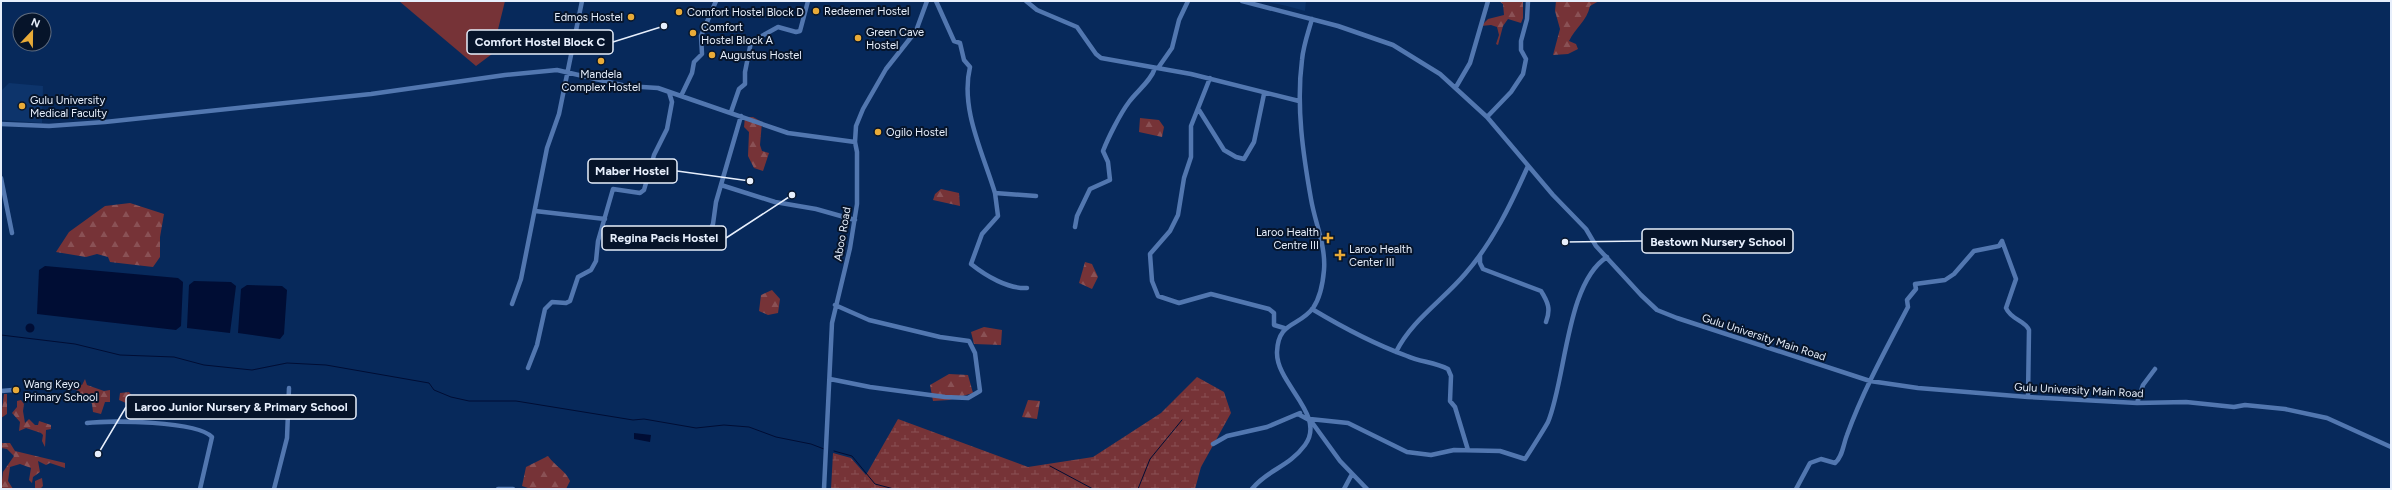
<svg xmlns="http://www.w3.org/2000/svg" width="2392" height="490" font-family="Figtree,sans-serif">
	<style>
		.built { fill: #0d346b }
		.forest { fill: url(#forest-firs) }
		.wetland { fill: url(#wetland-marsh) }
		.pitch { fill: #763337 }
		.water { fill: #000d34 }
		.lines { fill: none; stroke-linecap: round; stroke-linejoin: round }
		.stream { stroke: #000d34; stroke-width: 1 }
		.minor { stroke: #5277b0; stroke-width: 4.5 }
		.poi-dot { fill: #e9ab38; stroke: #06142a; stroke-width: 1.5 }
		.labels { text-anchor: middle; stroke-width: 4; stroke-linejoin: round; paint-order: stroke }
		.poi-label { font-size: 11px; fill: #e7effc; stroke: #06142a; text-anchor: start }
		.street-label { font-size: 11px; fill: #e7effc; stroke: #06142a }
		.leader { fill: none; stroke: #e7effc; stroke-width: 1.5 }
		.callout-dot { fill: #e7effc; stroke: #06142a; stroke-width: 1.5 }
		.callout { fill: #06142a; stroke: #e7effc; stroke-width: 1.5 }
		.callout-label { font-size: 12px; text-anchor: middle; font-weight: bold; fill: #e7effc }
	</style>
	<defs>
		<pattern id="forest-firs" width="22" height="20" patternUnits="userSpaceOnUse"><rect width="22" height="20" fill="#763337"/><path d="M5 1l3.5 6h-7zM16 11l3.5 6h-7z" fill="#8a5155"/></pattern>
		<pattern id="wetland-marsh" width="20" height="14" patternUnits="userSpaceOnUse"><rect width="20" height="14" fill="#763337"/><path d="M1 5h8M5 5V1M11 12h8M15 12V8" fill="none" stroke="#8a5155"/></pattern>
	</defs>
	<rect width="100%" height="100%" fill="#07295b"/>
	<path class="built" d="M1263 1H1306L1305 11 1287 6Z
		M9 83 43 86 42 123 1 120V91Z"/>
	<path class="forest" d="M1499 1H1523V18L1521 23 1508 19 1503 26 1498 45 1496 44 1499 35 1497 27 1491 25 1481 26 1488 19 1504 15 1503 4Z
		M1556 1H1599L1590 6C1587 21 1575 28 1569 41L1576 44 1578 49 1568 54 1553 55 1560 29 1555 11Z
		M745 117H753L762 122 760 145 762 151 769 153 763 171 754 168 748 156 749 132 744 127Z
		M1140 118 1159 120 1164 127 1162 137 1139 132Z
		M941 189 959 193 960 206 933 200 935 194Z
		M130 203 164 214 160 237V257L153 267 110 262 108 257 97 254 86 257 56 252 69 232 105 206Z
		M1085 262 1092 264 1098 277 1092 289 1079 283Z
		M772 290 780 299 778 313 768 315 759 311 761 295Z
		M984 327 1002 330 1001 345 974 344 971 332Z
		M949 374 968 375 973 393 949 400 933 401 930 385Z
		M85 379 87 385 104 391 110 390V402H105L101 414 93 412 92 404 89 399 78 402 77 394 79 391 72 389 66 383 69 380 82 385Z
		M129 392 133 397 132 399 127 400 126 403 119 400 120 393Z
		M4 394H7V414L1 418Z
		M21 400 24 404 23 411 25 423 29 419 35 425H38L39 421 51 425V429L46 430 45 447 42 441 43 435 41 433 26 428 19 431 20 422 12 413 17 407V401Z
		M1028 400 1040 401 1037 419 1022 417Z
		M1 443H10L15 451 65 463V468L50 463 46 465 38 461 40 472 33 477 32 483 29 480 31 468 20 464 10 467 8 481 13 489H1L3 472 14 456 7 449 1 448Z
		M548 456C555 466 565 470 570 481L566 489H531L522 486 526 467Z
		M42 478 43 486 40 489H35V481Z"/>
	<path class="wetland" d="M1197 377 1224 392 1231 413 1201 467 1195 489H831L833 453 851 458 866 475 898 419 1028 467 1093 457 1161 413Z"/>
	<path class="pitch" d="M399 1H505L492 54 476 66Z"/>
	<path class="water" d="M45 266 178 278 183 282 181 326 176 330 37 314 39 270Z
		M194 281 231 282 236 286 230 333 187 328 189 285Z
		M247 285 282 286 287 290 284 334 280 339 238 333 241 289Z
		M25.5 328a4.5 4.5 0 1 1 9 0a4.5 4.5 0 1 1-9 0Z
		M634 433 651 435 650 442 634 439Z"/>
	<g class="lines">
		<path class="stream" d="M1 335 75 344 120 355 174 357 204 365 252 370 287 363 326 365 429 383 434 390 451 397 469 401H516L633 420 644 419 696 428 724 425 749 427 776 437 811 444 824 449
			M834 451 852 456 875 484 894 489
			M1050 466 1093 489
			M1138 489 1150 459 1182 420"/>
		<path class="minor" d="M936 1 954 41 960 43 964 60 970 67C960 109 983 153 995 193L998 216 982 234 971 264C986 276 1008 289 1027 288
			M1026 1 1037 10 1077 27 1096 54 1101 58 1191 74 1299 101
			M1242 1 1338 26 1364 35 1393 45 1440 74 1487 117 1553 195 1586 229 1596 246 1641 295 1657 310 1677 318 1870 381 1918 388 2028 397 2137 403 2186 402 2234 407 2245 405 2285 409 2327 418 2391 447
			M1158 68 1172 48 1179 20 1188 1
			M1210 78 1191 126V157L1184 178 1178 215 1170 231 1150 254 1152 281 1158 296 1179 303 1211 294 1269 309 1274 313V325L1284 328
			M1456 87 1470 63 1488 1
			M681 96 788 133 855 142
			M1199 110 1224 150 1236 157 1244 159 1254 142 1264 94
			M731 112 739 89 745 84V72L751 42 778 27 796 32 800 31 808 1
			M1487 117 1511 92 1523 74 1526 59 1521 50V41L1527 19 1528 1
			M1 124 49 126 105 122 371 94 505 75 557 70 626 86 658 88 681 96 692 73 694 62 702 54 701 36 716 1
			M1 178 12 233
			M721 185 775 202 816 209 855 220
			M995 193 1036 196
			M535 211 605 219
			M1075 227 1077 216 1090 189 1110 180 1108 162 1103 151C1108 138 1120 114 1129 102 1137 91 1151 81 1155 68
			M651 230 698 239 708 235 713 224 716 202 741 116
			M2002 241 2016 279 2006 308C2011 320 2025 320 2029 330L2028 397
			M1480 256V263L1483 269 1541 291C1548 302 1551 309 1546 322
			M512 304 521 279 547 148 559 114 582 1
			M1312 309C1342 327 1374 344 1407 356 1420 362 1435 362 1448 369L1451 376 1450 401 1455 407 1468 450
			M1396 352C1411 321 1443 300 1465 274 1493 242 1511 204 1528 166
			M528 368 537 345 545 309 552 302 566 303 570 301 578 277 591 270 596 261 598 241 613 189 640 193 644 190 654 155 667 129 672 102 669 92
			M830 379 870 387 945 397 968 398 980 391 975 353 969 341 940 337 869 320 835 305
			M1 391 13 390
			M2137 403 2143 385 2155 369
			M1298 414 1311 421 1340 461 1367 489
			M1310 419 1348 423 1407 452 1431 455 1454 450 1500 451 1525 459C1531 450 1546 426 1548 422 1566 379 1566 283 1607 257
			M87 423C110 420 197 421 212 437L200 489
			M1213 444 1227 436 1267 427 1300 413
			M274 489 287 438 289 388
			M498 489H513
			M824 489 832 323 850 248 857 204V152L855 142 856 126 863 109 886 69 916 31 927 1
			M1252 489C1268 469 1288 468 1305 445 1327 415 1276 384 1277 352 1278 321 1299 327 1313 308 1320 298 1323 282 1324 270 1326 246 1315 223 1311 199 1303 154 1296 106 1302 60 1303 47 1308 33 1312 19
			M1344 489 1352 474
			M1796 489 1810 463 1821 459 1835 463C1843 456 1843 445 1847 435 1863 391 1886 349 1908 307L1907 300 1916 289 1915 284 1945 280 1954 274 1974 251 1999 246 2002 241"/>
	</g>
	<g class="poi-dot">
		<circle cx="816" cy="11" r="4"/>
		<circle cx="679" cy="12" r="4"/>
		<circle cx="631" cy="17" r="4"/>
		<circle cx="693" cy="33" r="4"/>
		<circle cx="858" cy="38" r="4"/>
		<circle cx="712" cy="55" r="4"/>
		<circle cx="601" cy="61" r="4"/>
		<circle cx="22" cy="106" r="4"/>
		<circle cx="878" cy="132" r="4"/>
		<path d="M1326 232h4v4h4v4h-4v4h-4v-4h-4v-4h4z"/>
		<path d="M1338 249h4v4h4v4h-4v4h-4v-4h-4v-4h4z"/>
		<circle cx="16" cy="390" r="4"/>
	</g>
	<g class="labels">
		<g class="poi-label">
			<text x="824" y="15">Redeemer Hostel</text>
			<text x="687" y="16">Comfort Hostel Block D</text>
			<text x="623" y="21" text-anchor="end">Edmos Hostel</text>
			<text x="701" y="31">Comfort<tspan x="701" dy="13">Hostel Block A</tspan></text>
			<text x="866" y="36">Green Cave<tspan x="866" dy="13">Hostel</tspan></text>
			<text x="720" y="59">Augustus Hostel</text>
			<text x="601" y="78" text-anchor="middle">Mandela<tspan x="601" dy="13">Complex Hostel</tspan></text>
			<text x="30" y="104">Gulu University<tspan x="30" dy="13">Medical Faculty</tspan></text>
			<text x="886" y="136">Ogilo Hostel</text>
			<text x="1319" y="236" text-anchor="end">Laroo Health<tspan x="1319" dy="13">Centre III</tspan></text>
			<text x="1349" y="253">Laroo Health<tspan x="1349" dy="13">Center III</tspan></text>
			<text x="24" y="388">Wang Keyo<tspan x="24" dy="13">Primary School</tspan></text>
		</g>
		<g class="street-label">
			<text transform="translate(842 234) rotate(-80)" y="4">Aboo Road</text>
			<text transform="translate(1764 337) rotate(18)" y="4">Gulu University Main Road</text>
			<text transform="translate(2079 390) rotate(3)" y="4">Gulu University Main Road</text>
		</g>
	</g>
	<path class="leader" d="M664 26L613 42M750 181L677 171M792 195L726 238M1565 242L1642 241M98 454L126 407"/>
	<g class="callout-dot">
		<circle cx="664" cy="26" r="4"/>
		<circle cx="750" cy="181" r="4"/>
		<circle cx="792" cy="195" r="4"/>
		<circle cx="1565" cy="242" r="4"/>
		<circle cx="98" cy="454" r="4"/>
	</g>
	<g class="callout">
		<rect x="467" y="30" width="146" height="24" rx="4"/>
		<rect x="588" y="159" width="89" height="24" rx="4"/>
		<rect x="602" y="226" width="124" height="24" rx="4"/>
		<rect x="1642" y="229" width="151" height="24" rx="4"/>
		<rect x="126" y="395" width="230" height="24" rx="4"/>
	</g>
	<g class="callout-label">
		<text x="540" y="46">Comfort Hostel Block C</text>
		<text x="632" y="175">Maber Hostel</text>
		<text x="664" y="242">Regina Pacis Hostel</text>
		<text x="1718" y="246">Bestown Nursery School</text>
		<text x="241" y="411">Laroo Junior Nursery &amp; Primary School</text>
	</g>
	<rect width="2392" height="490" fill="none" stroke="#e7effc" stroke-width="4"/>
	<g transform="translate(32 32) rotate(22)"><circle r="19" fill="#06142a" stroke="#606c7e"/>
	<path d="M0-3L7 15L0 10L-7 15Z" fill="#e9ab38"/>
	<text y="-6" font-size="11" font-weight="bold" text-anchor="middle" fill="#e7effc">N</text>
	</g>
</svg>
